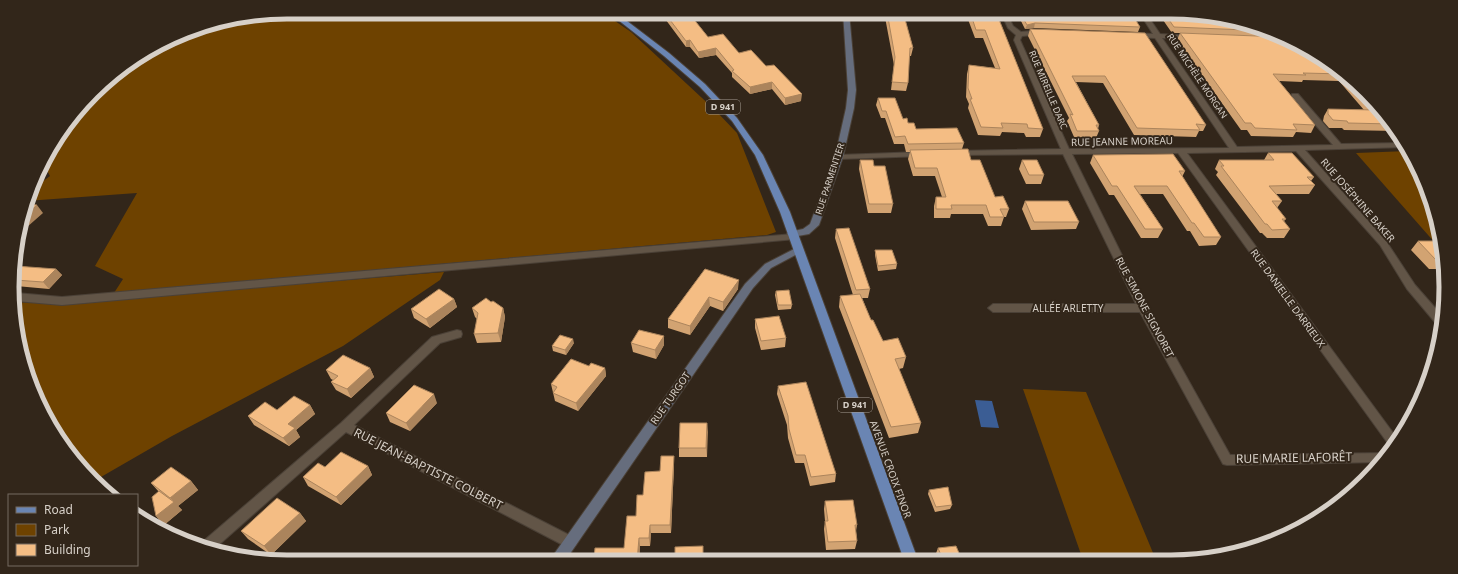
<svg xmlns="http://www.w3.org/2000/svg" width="1458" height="574" font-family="'Noto Sans',sans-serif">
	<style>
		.green { fill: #6e4200 }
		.water { fill: #3b5d94 }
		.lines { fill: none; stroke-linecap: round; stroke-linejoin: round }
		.street-casing { stroke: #4b4137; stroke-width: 2 }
		.secondary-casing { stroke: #4b4137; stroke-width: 2 }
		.primary-casing { stroke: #4b4137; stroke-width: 2 }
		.street { fill: #625547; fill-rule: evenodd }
		.secondary { fill: #666d7d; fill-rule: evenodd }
		.primary { fill: #6a85b3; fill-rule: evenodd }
		.wall { fill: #d2a372 }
		.shaded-wall { fill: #ab845c }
		.building { fill: #f4bd84; stroke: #ab845c }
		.labels { text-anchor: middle; stroke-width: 4; stroke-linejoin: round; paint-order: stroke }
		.far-street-label { font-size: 9px; fill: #d7d0c8; stroke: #32261a }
		.shield { fill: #32261a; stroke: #a69d94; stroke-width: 1 }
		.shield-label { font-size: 9px; font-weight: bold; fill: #d7d0c8 }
		.street-label { font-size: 10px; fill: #d7d0c8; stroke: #32261a }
		.near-street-label { font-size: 12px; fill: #d7d0c8; stroke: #32261a }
		.rim { fill: none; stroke: #d7d0c8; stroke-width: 5 }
	</style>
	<rect width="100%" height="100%" fill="#32261a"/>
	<path class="green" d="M287 12H602L631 32 716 111 737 133 776 232 767 235 114 293 123 279 95 266 137 193 26 201 30 191 50 176 43 163 49 150 106 80 150 49 198 27Z
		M1408 151C1428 182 1437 216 1443 252L1356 153Z
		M444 272 440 280 343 346 172 436 94 481 80 468 49 425 17 340 16 302 59 304Z
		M1023 389 1086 392 1156 560H1083Z"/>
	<path class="water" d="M975 400 992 401 999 428 981 427Z"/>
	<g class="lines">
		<g class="street-casing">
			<path id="street" d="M1139 12H1145L1160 34 1194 36 1195 37 1192 39 1162 38 1237 147 1333 145 1292 98V94H1298L1341 144 1403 143 1406 147 1305 150 1386 241 1415 285 1444 318 1443 328 1439 327 1407 289 1380 245 1296 151 1187 153 1399 441 1392 449 1178 153 1072 154 1148 308 1230 455 1388 453 1380 462 1227 465 1223 464 1140 312H993L988 308 993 304H1136L1063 154 955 155 951 153 955 151 1061 149 1014 40 1016 35 1008 28 1002 15 1003 14H1007L1013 26 1021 32 1042 30 1045 32 1042 34 1022 36 1020 40 1069 149 1229 148 1155 38 1134 37 1131 35 1134 33 1153 34Z
				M921 152 925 154 924 156 839 159 835 157 839 155Z
				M793 234 796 235 798 237 796 239 62 305 16 301V293L62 297Z
				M457 330 461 331 462 334 461 337 440 343 354 425 575 538 577 542 575 546 570 548 565 546 346 432 213 550 199 547 200 544 341 423 432 337Z"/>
		</g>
		<g class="secondary-casing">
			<path id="secondary" d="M843 12H849L856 90 854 108 843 157 819 225 809 234 792 237 787 234 789 232 803 229 810 224 835 157 846 108 848 90Z
				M798 247 803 250 801 252 771 268 753 288 565 561H550L552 557 745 284 765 264Z"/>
		</g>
		<g class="primary-casing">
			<path id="primary" d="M608 12H615L631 24 669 53 705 84 737 118 763 155 790 212 918 560H904L780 212 755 155 732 121 700 87 664 56Z"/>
		</g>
		<use href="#street" class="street"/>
		<use href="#secondary" class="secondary"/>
		<use href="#primary" class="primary"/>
	</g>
	<path class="wall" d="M660 12H688L708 37 766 66 801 101 785 105 772 89 750 94 732 77V73L716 55 699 58 690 47H686Z
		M884 12H903L913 48 911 56H909L908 83 906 91 891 90 894 65Z
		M966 12H996L1043 129 1040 137H1026L1024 133 1002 132 1000 136 978 135 968 108 969 104 966 97 967 74 969 65 995 68 983 38H975L966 14Z
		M1087 12 1140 27 1138 32 1034 28 1025 29 1019 17 1020 13 1086 15Z
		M1165 14 1186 18 1259 27 1308 49 1317 56 1352 80 1389 119 1396 131 1344 130 1342 128H1329L1323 121 1324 116 1328 109 1364 110 1339 81 1303 80 1302 82 1279 81 1315 125 1311 133 1296 132 1293 137 1251 136 1247 130H1241L1177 40 1180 33H1172L1163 20Z
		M1030 29 1206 125 1203 131H1199L1196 137 1134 135 1103 83 1076 82 1099 125 1098 129 1099 131 1096 138 1074 137 1067 121 1069 118 1028 36Z
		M878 98 916 129 964 143 962 149 971 160 995 197 1009 209 1006 217H1004L1001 226H988L983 214H951L950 218H934V206L936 197H942L935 176H913L908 159 910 152H906L904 144H894L885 118H881L876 105Z
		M1268 153 1314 177 1311 181 1315 185 1309 194H1276L1282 201 1277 208 1286 219 1284 221 1290 229 1284 238H1267L1262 233H1260L1216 175 1218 172 1215 169 1219 160H1264Z
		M1093 155 1185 171 1182 177 1221 237 1216 245 1199 246 1190 231H1187L1163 194H1140L1163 229 1158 238H1141L1114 195H1109L1090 163Z
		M860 160 893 204 891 213H868L859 169Z
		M1022 160 1044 175 1041 184H1026L1019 169Z
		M1025 201 1079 222 1076 229 1031 230 1022 209Z
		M836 229 870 289 868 298H862L871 320 883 341 906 357 903 368 899 369 921 423 918 433 889 438 839 307 840 296 853 295 835 238Z
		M1418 241 1442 245 1445 269H1429L1411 250Z
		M875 250 897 264 896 269 878 271 875 255Z
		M15 266 56 269 62 275 49 289 16 286Z
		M705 269 738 289 723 311 710 306 690 335 668 328V319Z
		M776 291 792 305 791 309 778 310 775 295Z
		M454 299 457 307 430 328 414 318 411 309Z
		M491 302 503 308 505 317 501 342 477 343 474 334 477 319 475 317 472 308Z
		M755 319 786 338 785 347 761 350 755 328Z
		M574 343 566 355 553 351 552 346Z
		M631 343 664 345 656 359 633 352Z
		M589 366 605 368 606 376 578 411 555 401 551 384Z
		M370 368 374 377 351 398 336 390 331 382 333 380 331 379 326 370Z
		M778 386 836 474 835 482 810 486 804 463H795L788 438 787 425 777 394Z
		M437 403 410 431 390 422 386 413Z
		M310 405 315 414 296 430 300 437 289 446 254 425 248 416 277 410Z
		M707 423V457H679V448Z
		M674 465 671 533H651L650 546H640L639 561H590L594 557 624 548 636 516 660 471Z
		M368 466 372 475 341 505 308 486 303 477 325 467Z
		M191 481 198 490 178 506 182 510 164 525 156 516 159 492 151 483Z
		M929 490 952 505 950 509 935 512 928 494Z
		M825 501 857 525 856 531 857 541 855 549 826 550 824 529 825 521 824 509Z
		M300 513 306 521 271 555 248 539 241 531Z
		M938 548 962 560H937L935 556Z"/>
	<path class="shaded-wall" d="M745 12H755L745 14Z
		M1035 23 1034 28 1025 29 1027 25Z
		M690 40V47H686V41Z
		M716 48V55L699 58 698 52Z
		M772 82V89L750 94V87Z
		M802 94 801 101 785 105V98Z
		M37 205 43 213 18 235 22 218Z
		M56 269 62 275 49 289 43 282Z
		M739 280 738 289 723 311V302Z
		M709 297 710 306 690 335V326Z
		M454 299 457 307 430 328 426 319Z
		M503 308 505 317 501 342 498 333Z
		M664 336V345L656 359 655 350Z
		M573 339 574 343 566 355 565 350Z
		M370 368 374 377 351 398 347 389Z
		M605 368 606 376 578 411 576 403Z
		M434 394 437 403 410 431 406 423Z
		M310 405 315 414 296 430 300 437 289 446 283 438 288 424Z
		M707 423 708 432 707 457 706 448Z
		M674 456V465L671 533 670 525Z
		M368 466 372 475 341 505 336 497Z
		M191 481 198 490 178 506 182 510 164 525 156 516 174 502 170 498Z
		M142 513 150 521 139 515Z
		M300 513 306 521 271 555 264 546Z
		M650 525 651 533 650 546 649 538Z
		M639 538 640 546 639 561H637Z"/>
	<path class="building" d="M664 12H688L708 37 723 34 739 53 751 50 766 66 774 65 802 94 785 98 772 82 750 87 732 71 734 70 716 48 698 52 690 40 686 41Z
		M887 12H903L913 48H910L908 83 892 82 895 57Z
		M970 12H996L1043 129 1028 128 1027 124 1001 123 1003 128 981 127 970 99H972L968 88 969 65 1000 69 985 30H976Z
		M1087 12 1132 14 1140 27 1035 23 1027 25 1020 13 1088 15Z
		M1165 14H1183L1186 18 1215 19 1259 27 1270 31 1174 27Z
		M1030 29 1145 33 1206 125 1196 124 1200 130 1137 128 1105 76H1072L1099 125H1096L1099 131H1077L1070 114 1073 115Z
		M1180 33 1282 37 1308 49 1314 53 1317 56H1319L1352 80 1389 119 1392 124 1348 123 1347 121 1333 120 1328 114V109L1375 110 1344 74 1303 73 1306 75 1273 74 1315 125 1293 124 1297 130 1255 128 1251 123H1245Z
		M878 98H895L903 119 907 118 908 123H914L916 129 957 128 964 143 908 144 905 136 895 137 886 111H882Z
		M968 149 971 160H980L995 197 1003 196 1009 209H1000L1004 217H990L986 205H951L952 209H936V197H946L937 168H915L910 150Z
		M1268 153H1292L1314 177H1307L1315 185 1269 186 1282 201H1272L1286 219H1282L1290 229 1272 230 1267 224H1265L1221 166H1224L1219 160H1274Z
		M1173 154 1185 171H1179L1221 237H1204L1194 223H1192L1167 186H1134L1163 229H1145L1117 186H1112L1093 155Z
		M860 160H873L874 166H885L893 204H869Z
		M1022 160H1037L1044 175H1029Z
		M1025 201H1068L1079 222H1034Z
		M25 204 37 205 22 218Z
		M849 228 870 289 856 290 836 229Z
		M1418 241H1437L1442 245 1444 260H1436Z
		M875 250H892L897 264 878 266Z
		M15 266 56 269 43 282 15 280Z
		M705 269 739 280 723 302 709 297 690 326 668 319Z
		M439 289 454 299 426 319 411 309Z
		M789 290 792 305H778L776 291Z
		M860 294 871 320H873L883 341 898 338 906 357 895 359 921 423 891 427 840 296Z
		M486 298 491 302 493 301 503 308 498 333 474 334 478 313 472 308Z
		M779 316 786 338 761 341 755 319Z
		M639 330 664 336 655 350 631 343Z
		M560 335 573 339 565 350 552 346Z
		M343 355 370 368 347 389 331 382 338 376 326 370Z
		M571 359 589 366 591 363 605 368 576 403 553 393 557 387 551 384Z
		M806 382 836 474 811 477 805 455H796L789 429 788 416 778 386Z
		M414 385 434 394 406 423 386 413Z
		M294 396 310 405 288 424 295 428 283 438 248 416 265 402 277 410Z
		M680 423H707L706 448H679Z
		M341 452 368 466 336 497 303 477 318 463 325 467Z
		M661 456H674L670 525H650L649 538H639L637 561H590V557H594L595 548H624L627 516H636L637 495H643L645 472 660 471Z
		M171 467 191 481 170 498 151 483Z
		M948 487 952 505 936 507 929 490Z
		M159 491 174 502 156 516 152 497Z
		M277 498 300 513 264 546 241 531Z
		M853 500 857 525H855L857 541 828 542 825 521H828L825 501Z
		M137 510 142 513 139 515 137 514Z
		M703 546V561H675V547Z
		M956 546 962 560H943L938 548Z"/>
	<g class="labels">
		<g class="far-street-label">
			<text transform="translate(1197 76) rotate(56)" y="3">RUE MICHÈLE MORGAN</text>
			<text transform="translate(1048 90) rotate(67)" y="3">RUE MIREILLE DARC</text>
			<text transform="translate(830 179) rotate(-72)" y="3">RUE PARMENTIER</text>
		</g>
		<g class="shield">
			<rect x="706" y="100" width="34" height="14" rx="3"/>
			<rect x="838" y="398" width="34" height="14" rx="3"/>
		</g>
		<g class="shield-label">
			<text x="723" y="110">D 941</text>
			<text x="855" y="408">D 941</text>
		</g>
		<g class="street-label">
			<text transform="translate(1122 141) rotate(-1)" y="4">RUE JEANNE MOREAU</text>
			<text transform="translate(1358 200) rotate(49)" y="4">RUE JOSÉPHINE BAKER</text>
			<text transform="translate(1288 298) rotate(54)" y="4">RUE DANIELLE DARRIEUX</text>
			<text transform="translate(1145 307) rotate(62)" y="4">RUE SIMONE SIGNORET</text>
			<text x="1068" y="312">ALLÉE ARLETTY</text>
			<text transform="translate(670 398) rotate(-55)" y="4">RUE TURGOT</text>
			<text transform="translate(891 469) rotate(70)" y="4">AVENUE CROIX FINOR</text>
		</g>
		<g class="near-street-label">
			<text transform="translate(1294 458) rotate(-1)" y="4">RUE MARIE LAFORÊT</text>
			<text transform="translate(428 469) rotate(27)" y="4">RUE JEAN-BAPTISTE COLBERT</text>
		</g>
	</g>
	<path d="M0 0H1458V574H0ZM287 19H1171A268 268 0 0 1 1439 287V287A268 268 0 0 1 1171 555H287A268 268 0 0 1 19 287V287A268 268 0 0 1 287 19Z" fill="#32261a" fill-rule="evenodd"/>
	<path class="rim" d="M287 19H1171A268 268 0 0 1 1439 287V287A268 268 0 0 1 1171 555H287A268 268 0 0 1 19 287V287A268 268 0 0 1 287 19Z"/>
	<rect x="8" y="494" width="130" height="72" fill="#32261a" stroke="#746a60"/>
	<rect x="16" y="507" width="20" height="6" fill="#6a85b3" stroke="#746a60"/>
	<text x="44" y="514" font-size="12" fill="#d7d0c8">Road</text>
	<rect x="16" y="524" width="20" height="12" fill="#6e4200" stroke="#746a60"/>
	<text x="44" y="534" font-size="12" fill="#d7d0c8">Park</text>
	<rect x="16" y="544" width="20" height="12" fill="#f4bd84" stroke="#746a60"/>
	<text x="44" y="554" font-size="12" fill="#d7d0c8">Building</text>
</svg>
